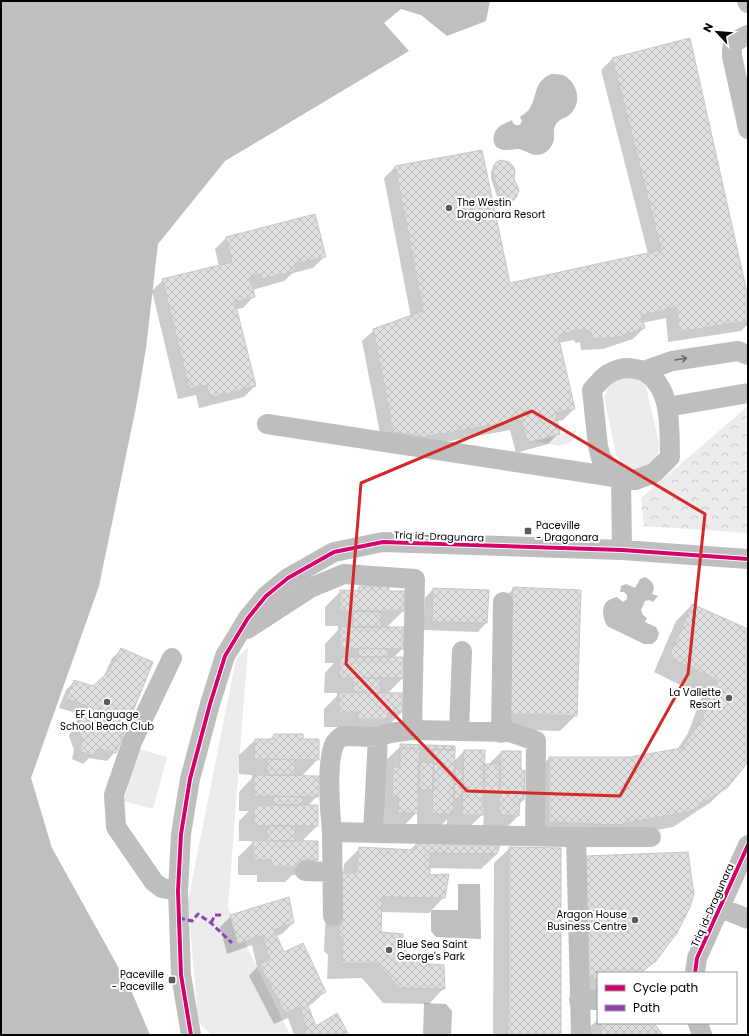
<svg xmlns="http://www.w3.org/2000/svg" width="749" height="1036" font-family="Poppins,sans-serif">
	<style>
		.green { fill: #ececec }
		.forest { fill: url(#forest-crowns) }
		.water { fill: #bfbfbf }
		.shadow { fill: #0003 }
		.building { fill: url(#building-cross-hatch); stroke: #c7c7c7 }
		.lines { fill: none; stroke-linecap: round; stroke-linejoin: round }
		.minor { stroke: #bebebe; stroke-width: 20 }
		.quiet { stroke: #8e44ad; stroke-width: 3; stroke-dasharray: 6 3; stroke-linecap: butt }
		.cycleway-casing { stroke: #fff; stroke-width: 6 }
		.cycleway { stroke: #d6006c; stroke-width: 4 }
		.oneway { stroke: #686868 }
		.marked { fill: none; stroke: #d62828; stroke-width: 3; stroke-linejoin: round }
		.poi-dot { fill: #595959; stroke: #fff; stroke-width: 1.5 }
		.labels { text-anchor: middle; stroke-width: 4; stroke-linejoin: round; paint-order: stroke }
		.poi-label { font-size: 10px; fill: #000; stroke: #fff; text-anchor: start }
		.street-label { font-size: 10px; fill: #000; stroke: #fff }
	</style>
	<defs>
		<pattern id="forest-crowns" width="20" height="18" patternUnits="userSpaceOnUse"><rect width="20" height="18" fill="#ececec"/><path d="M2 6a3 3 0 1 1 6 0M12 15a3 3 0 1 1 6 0" fill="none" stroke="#c9c9c9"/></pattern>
		<pattern id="building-cross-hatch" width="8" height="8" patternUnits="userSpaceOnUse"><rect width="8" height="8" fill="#dfdfdf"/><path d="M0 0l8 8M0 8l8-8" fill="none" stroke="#bebebe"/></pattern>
	</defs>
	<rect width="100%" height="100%" fill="#fff"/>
	<path class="green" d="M620 377C633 378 637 377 646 387L659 443C659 471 629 479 616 454L604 397 609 385Z
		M576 430 573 441 560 446 533 441Z
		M248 647 228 908 290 1035H211L198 1021 188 901 236 659Z
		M138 749 167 757 153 809 124 801Z"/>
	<path class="forest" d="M748 406V533L644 526 641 498Z"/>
	<path class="water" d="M1 1H490L486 21 447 36 421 15 401 9 384 23 409 51 225 161 158 244 146 348 137 402 99 586 31 778 52 848 131 990 150 1035H1Z
		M551 74C554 74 559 74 563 75 576 81 582 99 573 111 569 118 558 118 555 126 553 129 554 132 554 135 555 143 549 152 542 154 533 157 527 151 519 149 512 149 504 152 498 148 491 144 493 131 499 127 502 124 508 122 512 120L513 123 515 125H520L522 121 520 117C524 114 529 111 531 106 538 92 534 82 551 74Z
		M645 577C653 581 656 586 652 594L658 596 653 602 649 600 645 601 641 610 643 615 647 618 645 622 656 627 659 633 657 640 652 644H644L607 626C601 613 600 601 617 597L623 602 627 599V595L624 592H620L621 586 626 584 635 588 640 579Z
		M458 884H480L481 939 436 937 431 931V910H458Z
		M424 1003 446 1004 452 1011 451 1035H423Z"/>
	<path class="shadow" d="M612 59 748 299V324L741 331 668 342 666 318 642 323 644 328 633 339 603 349 581 350 580 342 575 343 574 340 559 343 574 409 563 420 557 421 559 433 548 444 516 453 510 430 412 448 382 443 362 341 374 330 411 317 384 178 395 167 510 284 648 254 601 70Z
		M496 163 513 179 516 196 510 203 504 202 497 196 491 179V171Z
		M226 238 325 256 313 268 293 273 284 281 252 290 254 296 243 308 236 309 255 386 244 397 199 408 196 395 178 399 152 291 163 280 219 266 215 249Z
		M360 587 388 592H404L403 611 386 628 403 648 393 658 403 678 387 694 402 712 387 727H324V709L337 696V693H324L325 673 334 663H325V644L338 630V626H325V607L341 591 355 592Z
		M514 588 576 715 560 731 493 729 498 604Z
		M433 589 488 591 486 623 478 632 423 630 425 598Z
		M692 605 748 631V761L727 786 711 802 673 827 600 840 534 837V773L549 758H630L677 750 688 733 702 696 654 672 676 621Z
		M121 650 115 752 107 761 89 758 83 764 72 759 74 750 69 736 80 714 59 708 66 690 74 682 93 688 102 680 112 658Z
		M274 735 302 740 318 759 301 777 317 796 308 806 317 826 301 842 317 860 301 875H292L285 882H257V875H238V857L252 843V841H239V821L249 811H239V792L252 778V775L239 774V755L255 740H269Z
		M401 746 454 747V761L464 751H484L483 765H488L501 752 520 771 523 800 519 805 518 816 503 831H483L484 807H482V815L466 830H447V819L437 830 417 829V812L401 829 383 828 385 761Z
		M417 843 497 854 481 869 429 868V876L444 897 429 913 381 912 380 933 403 950 444 988 429 1004 383 1003 362 978 327 979 328 955 324 951 327 889 343 874 344 864 360 848 409 851Z
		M510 848 560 1035H493L494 863Z
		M586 857 655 960 642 973H598V995L576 986Z
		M231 916 293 923 282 934 276 936 283 954 324 992 313 1003 307 1007 316 1027 348 1035H294L288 1018 274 1024 249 976 257 967 252 945 227 954 220 927Z
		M598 1019V1023H653L662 1035H586V1031Z"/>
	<path class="building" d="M690 38 748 297V321L679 332 676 307 641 316 645 328 615 338 592 339 591 332H586L585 329 558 335 575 409 556 413 560 434 527 443 521 420 424 437 393 432 373 329 423 311 395 166 482 150 510 283 661 250 612 58Z
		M501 160 509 162 513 166 515 170 514 179 519 190 517 196 514 200H506L499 193 494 176 493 167 496 162Z
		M315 214 326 257 295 264 296 271 262 279 261 274 250 277 255 297 235 302 256 386 210 398 207 385 189 389 162 279 232 262 226 237Z
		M359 586H389V591H405L404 611H340V590L359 591Z
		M513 587 581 590 577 716 508 714Z
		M433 588 489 590 487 623 432 622Z
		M692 604 748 629V762L728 787 689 812 616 825 549 822V757H630L682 748 703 717 717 680 669 657Z
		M353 611 381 612V627H353Z
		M340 627H404V649L340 648Z
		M121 648 153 662 116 753 97 749 92 756 80 751 82 740 77 727 88 706 66 699 74 680 93 686 109 671Z
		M359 648 388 649V657H358Z
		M340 657H404V678H339Z
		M353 678H380V693L353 692Z
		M339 692 404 693 403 712H388L387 719H358V712H339Z
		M274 734H303V739H319V760L254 759 255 739H273Z
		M400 744 455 746V750L400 748Z
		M400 748 420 749 418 813H398L399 797H392L393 767H400Z
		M434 749 455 750 453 814H432Z
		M464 750H485L483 815H462Z
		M501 751H521V770L525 771 524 800H520L519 816 499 815Z
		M267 759 295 760V775H267Z
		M419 762 434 763 433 790H418Z
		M484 764H500L499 792H483Z
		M455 769H463L462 799 454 798Z
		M254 775 319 776 318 797 254 796Z
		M273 796 302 797V805H273Z
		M254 805H318V826H254Z
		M267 826H295V841H267Z
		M253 840 318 841V860H302V867H272V860H253Z
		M417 842 500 845 497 854 430 853V875L449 874 445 898 382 897 381 932 403 934 404 949 418 963 444 965 445 989 399 988 377 963 342 964 343 939 339 935 342 873H356L359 847 415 850Z
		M509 847 561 848V1035H508Z
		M688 852 694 894 690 907 677 933 656 961 640 973H598V980L586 975V856Z
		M289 897 294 923 274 930 284 952 303 943 326 992 307 1003 316 1026 337 1013 349 1035H299L307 1030 300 1007 285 1013 259 964 269 960 263 935 238 944 230 915Z
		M601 1023H654L663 1035H601Z"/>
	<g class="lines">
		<path class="minor" d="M747 1 748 3
			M748 35C736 41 731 41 732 56L748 129
			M624 368C631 368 639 369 645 372 673 388 669 430 670 457L654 473 635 480 621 478 611 470 601 458 598 446 592 390C603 377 607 372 624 368Z
			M644 371 672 361 738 351 748 355
			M667 407 748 393
			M267 424 621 478 622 550
			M247 629 310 588 344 574 415 579 412 730
			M172 658 132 742 114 795 116 827 154 882 162 888 178 891
			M459 731 462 651
			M501 733 503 602
			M332 832 333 916
			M373 833 378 737
			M535 836 536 741 510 732 412 730 390 733 378 737 342 736C340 738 337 740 335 743 326 760 330 812 332 832L565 837H651
			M576 837 581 1035
			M305 871 333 872
			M721 908 748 919
			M695 973 697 958 748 845
			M579 1000H598
			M698 1023 702 1035
			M191 1035 181 975 178 891 181 834 190 779 210 704 225 656 248 618 266 596 288 578 334 552 383 542 622 550 748 559"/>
		<path class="quiet" d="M179 918 192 921 198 914 211 923 232 943
			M211 923 215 915H223"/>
		<g class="cycleway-casing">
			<path id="cycleway" d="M695 973 697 958 748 845
				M191 1035 181 975 178 891 181 834 190 779 210 704 225 656 248 618 266 596 288 578 334 552 383 542 622 550 748 559"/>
		</g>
		<use href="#cycleway" class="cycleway"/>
	</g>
	<defs><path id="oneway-shaft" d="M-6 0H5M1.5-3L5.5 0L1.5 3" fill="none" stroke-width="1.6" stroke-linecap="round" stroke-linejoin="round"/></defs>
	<use class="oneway" href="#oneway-shaft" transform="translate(681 359) rotate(-9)"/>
	<path class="marked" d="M532 411 705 514 688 674 620 796 467 791 346 664 361 483Z"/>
	<g class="poi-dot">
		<circle cx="449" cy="208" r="4"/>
		<rect x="524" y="527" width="8" height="8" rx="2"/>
		<circle cx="729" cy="698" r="4"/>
		<circle cx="107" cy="702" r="4"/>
		<circle cx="635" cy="920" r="4"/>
		<circle cx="389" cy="950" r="4"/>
		<rect x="168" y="976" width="8" height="8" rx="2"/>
	</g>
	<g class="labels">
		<g class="poi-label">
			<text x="457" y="206">The Westin<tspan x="457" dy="12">Dragonara Resort</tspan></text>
			<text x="536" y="529">Paceville<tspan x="536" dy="12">- Dragonara</tspan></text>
			<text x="721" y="696" text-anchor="end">La Vallette<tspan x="721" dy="12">Resort</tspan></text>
			<text x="107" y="718" text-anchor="middle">EF Language<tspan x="107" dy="12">School Beach Club</tspan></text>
			<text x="627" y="918" text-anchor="end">Aragon House<tspan x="627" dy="12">Business Centre</tspan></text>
			<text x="397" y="948">Blue Sea Saint<tspan x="397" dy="12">George's Park</tspan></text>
			<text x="164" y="978" text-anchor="end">Paceville<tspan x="164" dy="12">- Paceville</tspan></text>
		</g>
		<g class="street-label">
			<text transform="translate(439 536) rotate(2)" y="4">Triq id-Dragunara</text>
			<text transform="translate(712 905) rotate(-66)" y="4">Triq id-Dragunara</text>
		</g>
	</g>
	<rect width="749" height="1036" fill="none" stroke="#000000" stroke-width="4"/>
	<rect x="597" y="972" width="140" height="52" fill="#ffffff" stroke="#999999"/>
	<rect x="605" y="985" width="20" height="6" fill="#d6006c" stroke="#999999"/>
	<text x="633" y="992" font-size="12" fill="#000000">Cycle path</text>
	<rect x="605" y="1005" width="20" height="6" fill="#8e44ad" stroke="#999999"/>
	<text x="633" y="1012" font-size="12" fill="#000000">Path</text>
	<g transform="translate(717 32) rotate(296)" stroke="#ffffff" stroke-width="3" paint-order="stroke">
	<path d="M0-3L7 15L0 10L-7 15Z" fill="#000000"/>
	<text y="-6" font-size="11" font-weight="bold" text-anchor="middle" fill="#000000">N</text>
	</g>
</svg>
